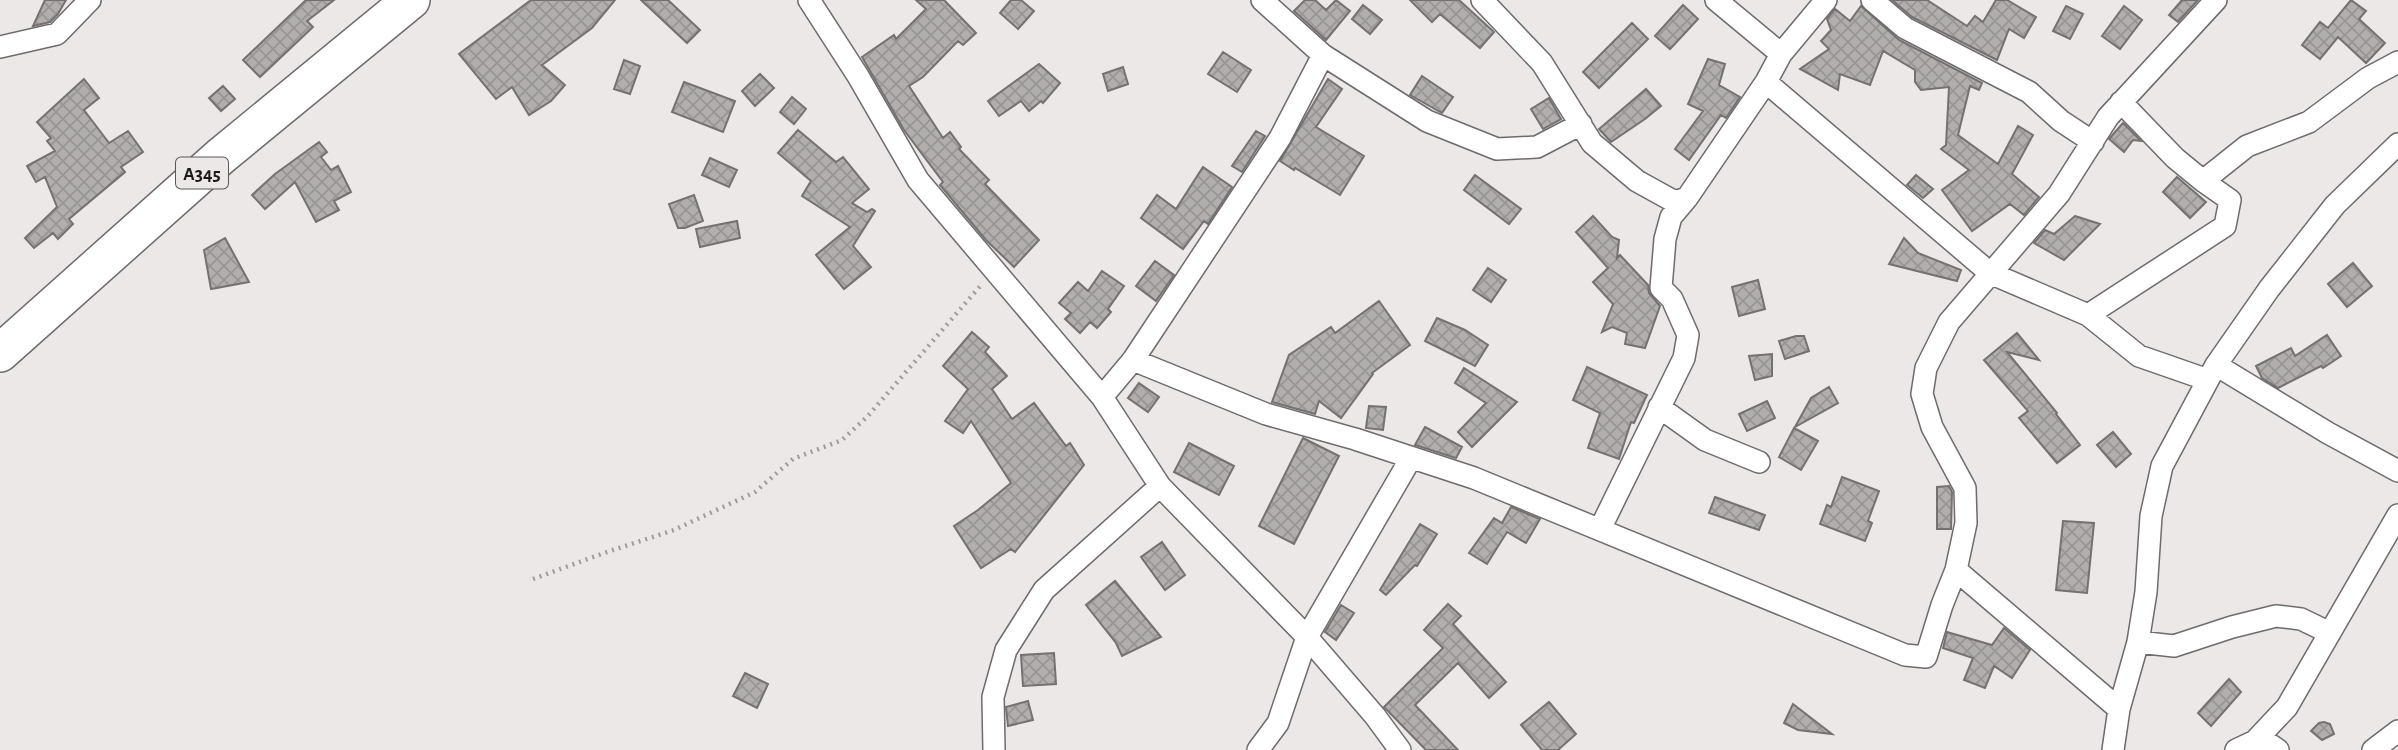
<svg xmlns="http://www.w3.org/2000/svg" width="2398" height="750" font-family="'Alegreya Sans',sans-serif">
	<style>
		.building { fill: url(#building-cross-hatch); stroke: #757171; stroke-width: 2 }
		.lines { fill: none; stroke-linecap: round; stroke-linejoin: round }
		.street-casing { stroke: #6f6a6b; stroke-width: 24 }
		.highway-casing { stroke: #6f6a6b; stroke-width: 40 }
		.path { stroke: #a09c9c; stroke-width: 4.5; stroke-dasharray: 2 5; stroke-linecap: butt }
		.street { stroke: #fff; stroke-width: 21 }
		.highway { stroke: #fff; stroke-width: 37 }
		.labels { text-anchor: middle; stroke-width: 6; stroke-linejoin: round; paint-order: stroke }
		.shield { fill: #ede8e8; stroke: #5a5757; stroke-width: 2 }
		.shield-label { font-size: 19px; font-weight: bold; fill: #1b1919 }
	</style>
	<defs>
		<pattern id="building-cross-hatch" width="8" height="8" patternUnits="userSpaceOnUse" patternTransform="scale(1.75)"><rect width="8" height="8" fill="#b2aeae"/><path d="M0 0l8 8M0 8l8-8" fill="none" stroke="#989595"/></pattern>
	</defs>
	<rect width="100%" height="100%" fill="#ede8e8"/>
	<path class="building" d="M45 0H66L58 14 50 22 33 26Z
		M306 0H334L307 21 313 27 260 77 243 60Z
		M531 0H615L592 28 542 65 565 85 551 101 529 115 512 87 496 99 459 54Z
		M641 0H668L700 30 687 43Z
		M916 0H944L976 33 963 45 958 41 923 77 909 86 943 138 950 132 961 147 959 149 989 180 985 184 1039 240 1014 267 986 240 940 185 943 182 904 130 862 57 894 35 896 39 926 9Z
		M1011 0H1021L1034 11 1018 29 1000 13Z
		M1305 0H1315L1326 10 1336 0 1350 11 1326 40 1294 11Z
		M1410 0H1459L1494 32 1480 48 1440 14 1432 22Z
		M1892 0H1927L1967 26 1975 16 1983 22 1996 0H2007L2036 17 2024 38 2009 29 1997 60 1912 17Z
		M2182 0H2198L2178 22 2169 15Z
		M2351 0 2366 11 2359 19 2385 43 2366 63 2338 37 2320 59 2302 45 2320 22 2328 28Z
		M1363 5 1382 20 1370 34 1352 19Z
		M1683 5 1698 19 1670 49 1655 36Z
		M1861 6 1899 40 1982 83 1979 90 1970 86 1958 135 1998 164 2018 126 2033 135 2012 174 2039 197 2024 215 2010 204 1972 231 1942 190 1969 170 1941 149 1946 145 1949 87 1921 90 1915 82V70L1883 51 1870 85 1840 74 1838 90 1800 69 1829 49 1821 41 1831 30 1827 19 1835 9 1850 21Z
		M2066 6 2083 14 2070 39 2053 31Z
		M2124 6 2142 20 2120 49 2102 36Z
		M1632 23 1648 39 1599 88 1583 72Z
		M1223 52 1251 70 1237 92 1208 74Z
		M1708 59 1725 64 1719 85 1740 97 1726 118 1721 115 1689 160 1675 149 1703 111 1688 104Z
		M624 60 640 66 630 94 614 89Z
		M1039 64 1060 83 1043 103 1041 101 1029 111 1021 101 999 116 988 101Z
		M1123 67 1128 84 1108 91 1103 74Z
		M760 74 774 88 755 106 742 91Z
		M1422 76 1453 97 1442 113 1410 95Z
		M84 79 99 98 84 110 109 143 128 131 143 152 121 167 125 172 69 219 73 224 58 239 53 233 34 248 25 238 57 207 45 177 36 182 27 166 55 151 47 141 51 138 37 122Z
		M1328 79 1342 89 1316 127 1364 156 1340 195 1295 168 1294 170 1280 161Z
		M684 82 735 101 723 132 672 112Z
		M223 86 235 99 221 111 209 98Z
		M1646 89 1661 106 1645 119 1611 142 1599 129Z
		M792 97 806 109 794 124 780 112Z
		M1549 98 1561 119 1543 129 1531 109Z
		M2123 123 2141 141 2133 140 2124 152 2109 139Z
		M798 130 836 162 843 157 869 189 852 203 867 212 872 209 875 211 853 246 871 267 844 289 816 255 850 227 802 196 811 181 778 153Z
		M1256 131 1265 136 1242 172 1232 166Z
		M319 142 327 152 321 157 331 170 338 166 351 192 334 201 339 210 316 222 295 182 265 209 252 195 275 174Z
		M710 158 737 170 729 187 702 175Z
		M1203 167 1232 187 1208 224 1204 221 1183 249 1141 218 1157 195 1176 209Z
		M1475 175 1521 209 1509 224 1464 190Z
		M1916 175 1933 189 1923 198 1907 185Z
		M2177 177 2206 202 2190 218 2163 192Z
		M694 195 703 221 685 228H678L669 204Z
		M1593 216 1612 237 1619 240 1617 258 1620 255 1648 285 1649 293 1660 306 1645 348 1625 344 1627 333 1612 327 1602 332 1613 304 1593 282 1608 268 1576 232Z
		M2075 216 2100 224 2064 260 2034 243 2045 230 2054 234Z
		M737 221 740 238 700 247 696 229Z
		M225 238 249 282 211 289 204 250Z
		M1904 238 1918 253 1961 270 1957 281 1889 264Z
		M1155 261 1174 275 1156 301 1136 286Z
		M2353 263 2372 286 2347 307 2328 284Z
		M1488 268 1506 280 1491 302 1473 290Z
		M1102 271 1124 286 1108 309 1111 312 1097 328 1090 322 1080 333 1065 319 1071 313 1059 303 1078 282 1088 291Z
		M1758 280 1765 309 1739 316 1732 287Z
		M1379 301 1410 345 1372 373 1373 374 1341 418 1319 401 1315 414 1272 402 1289 355 1331 327 1335 333Z
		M1437 318 1465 330 1488 345 1475 366 1425 341Z
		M972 332 989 347 985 352 1007 376 992 389 1012 419 1034 403 1066 446 1070 443 1084 465 1015 552 1011 549 981 568 954 526 978 510 1011 483 971 421 963 433 945 421 968 389 943 366Z
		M2017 333 2039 360 2007 352 2057 413 2056 414 2080 445 2057 463 2019 418 2028 411 1984 360Z
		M2327 335 2341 356 2323 368 2321 366 2278 388 2262 378 2256 366 2291 348 2295 356Z
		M1796 336H1804L1809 351 1785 359 1779 341Z
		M1772 354V376L1755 380 1749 356Z
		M1587 367 1647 395 1634 423 1631 422 1619 459 1588 448 1600 413 1573 400Z
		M1464 368 1517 402 1472 447 1458 432 1486 403 1455 383Z
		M1139 383 1159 397 1148 412 1128 398Z
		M1829 387 1838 403 1795 427 1811 398Z
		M1767 401 1775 418 1747 431 1739 414Z
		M1369 406 1386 407 1383 430 1366 428Z
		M1425 427 1462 447 1456 458 1415 445Z
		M1794 428 1818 441 1801 470 1779 457Z
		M2113 432 2131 454 2116 467 2097 445Z
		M1303 438 1339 456 1294 544 1259 526Z
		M1189 443 1234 466 1219 495 1174 472Z
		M1842 477 1879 491 1868 521 1872 523 1865 541 1820 524 1827 505 1831 507Z
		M1949 486 1952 492 1951 529H1937V487Z
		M1715 497 1765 515 1759 530 1709 513Z
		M1511 507 1540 519 1526 543 1507 532 1487 564 1469 553 1494 518 1502 523Z
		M2063 521 2094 523 2087 593 2056 590Z
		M1420 524 1437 534 1417 566 1415 565 1386 595 1380 590Z
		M1162 542 1185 575 1165 590 1141 557Z
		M1115 581 1161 637 1122 656 1116 643 1086 605Z
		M1448 604 1461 616 1453 624 1506 682 1489 698 1458 663 1415 705 1458 750H1426L1384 707 1443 648 1424 630Z
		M1341 605 1354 613 1336 640 1325 632Z
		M2004 628 2030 650 2012 678 1994 666 1985 688 1964 680 1973 658 1943 648 1947 632 1992 645Z
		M1054 653 1056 684 1023 686 1021 655Z
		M745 673 768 684 757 708 733 696Z
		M2229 679 2241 692 2211 726 2198 713Z
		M1028 701 1033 720 1008 726 1006 707Z
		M1549 702 1576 734 1558 750H1542L1521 725Z
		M1793 704 1832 734 1798 730 1784 723Z
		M2324 722 2330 724 2334 734 2322 740 2311 731 2319 723Z"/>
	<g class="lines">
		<g class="street-casing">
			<path id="street" d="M809 0 858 76 918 180 1102 397 1160 486 1307 637 1375 716 1400 750
				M1262 0 1323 55 1427 121 1497 149 1537 147 1581 124
				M1482 0 1542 63 1592 143 1637 181 1675 202 1687 198
				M1716 0 1781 54
				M1872 0 1905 28 2029 92 2061 121 2093 142
				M0 47 57 34 90 0
				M1766 82 1990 273 2088 315 2139 356 2208 380
				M2121 102 2175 158 2203 181 2247 146 2309 122 2368 78 2398 62
				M2088 315 2225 226 2230 200 2203 181
				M1133 360 1266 414 1355 439 1474 478 1905 655 1926 657 1942 605 1956 570 1966 523 1965 488 1932 427 1922 394 1926 368 1949 322 2059 194 2108 117 2216 0
				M2216 365 2328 433 2398 471
				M1102 397 1133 360 1280 138 1323 55
				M1659 407 1705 440 1759 462
				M1600 529 1684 358 1688 335 1672 299 1661 288 1665 239 1671 217 1687 198 1766 82 1781 54 1826 0
				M1956 570 2119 709
				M2138 642 2174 646 2232 627 2276 616 2301 619 2330 633
				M2259 737 2278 750
				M994 750 993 697 1006 650 1044 590 1160 486
				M1258 750 1278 723 1307 637 1411 458
				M2113 750 2119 709 2138 642 2146 592 2151 516 2162 466 2216 365 2269 289 2335 205 2398 144
				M2236 750 2255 741 2287 707 2398 515
				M2373 750 2398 731"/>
		</g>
		<g class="highway-casing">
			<path id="highway" d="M0 353 221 156 411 0"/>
		</g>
		<path class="path" d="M533 579 607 552 674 530 755 492 793 459 842 440 867 417 982 284"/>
		<use href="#street" class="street"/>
		<use href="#highway" class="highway"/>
	</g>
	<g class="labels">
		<rect class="shield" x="176" y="157.5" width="52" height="31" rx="5"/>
		<g class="shield-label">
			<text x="202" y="180">A345</text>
		</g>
	</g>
</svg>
